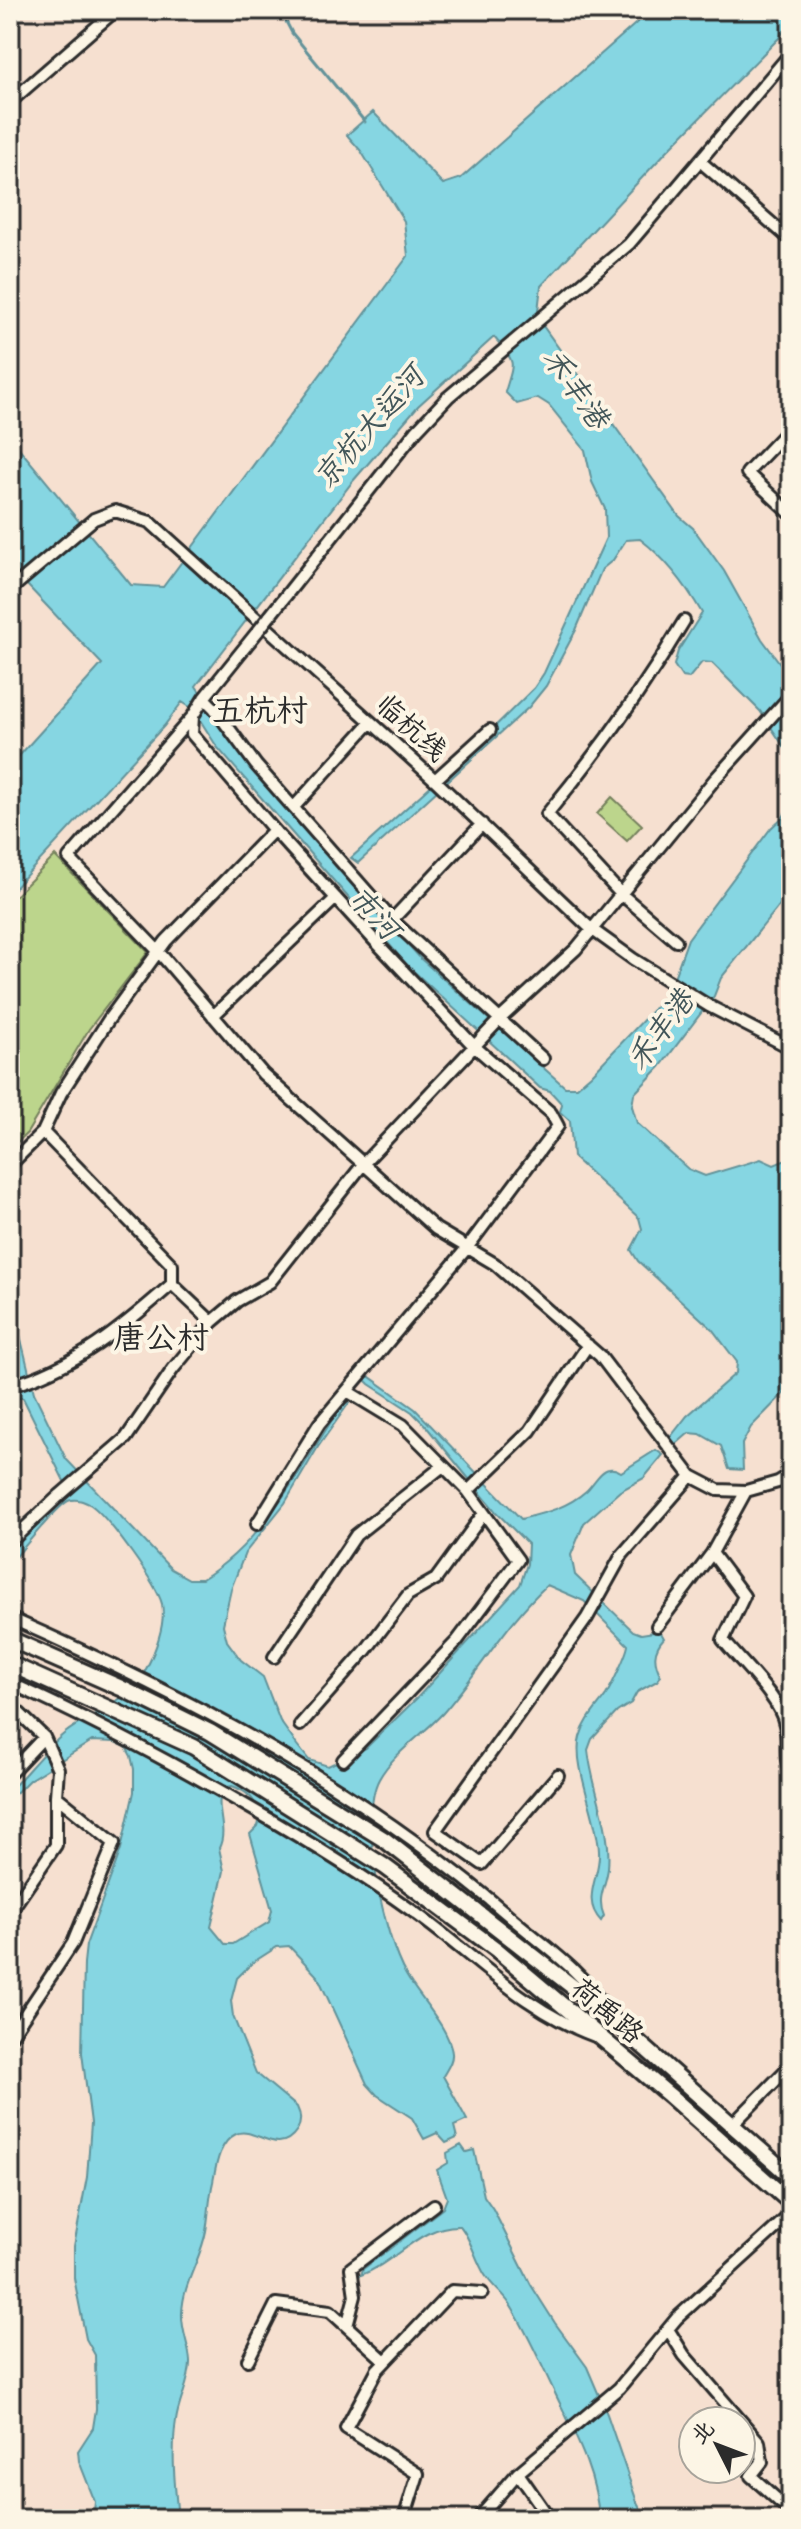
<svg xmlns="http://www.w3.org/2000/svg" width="801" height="2529" font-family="Mynerve,'LXGW WenKai TC',sans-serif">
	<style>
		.green { fill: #bcd58c; stroke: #74805c; stroke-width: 2 }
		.water { fill: #86d6e2; stroke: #629299; stroke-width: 2; fill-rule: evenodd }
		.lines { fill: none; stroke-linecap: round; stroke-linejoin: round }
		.stream { stroke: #629299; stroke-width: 3 }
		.minor-casing { stroke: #2b2b2b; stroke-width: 16 }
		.major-casing { stroke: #2b2b2b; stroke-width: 20 }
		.minor { stroke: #fcf5e5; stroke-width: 10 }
		.major { stroke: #fcf5e5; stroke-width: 14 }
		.minor-bridge-casing { stroke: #2b2b2b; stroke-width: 16; stroke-linecap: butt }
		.minor-bridge { stroke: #fcf5e5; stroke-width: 10 }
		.labels { text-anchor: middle; stroke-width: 8; stroke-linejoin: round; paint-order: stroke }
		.street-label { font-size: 28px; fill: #2b2b2b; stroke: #fcf5e5 }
		.water-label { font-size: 30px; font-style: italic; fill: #425659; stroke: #fcf5e5 }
		.quarter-label { font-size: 32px; fill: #2b2b2b; stroke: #fcf5e5 }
	</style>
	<rect width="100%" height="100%" fill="#f6e0d0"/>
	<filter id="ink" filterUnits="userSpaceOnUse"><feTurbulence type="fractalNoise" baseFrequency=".0125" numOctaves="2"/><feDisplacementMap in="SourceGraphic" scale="16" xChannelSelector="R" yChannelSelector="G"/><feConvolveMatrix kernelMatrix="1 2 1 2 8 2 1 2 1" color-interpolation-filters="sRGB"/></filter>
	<g filter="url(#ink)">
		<path class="green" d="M612 797 642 825 627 841 597 814Z
			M55 856 148 952 89 1029 27 1133 10 1149V901Z"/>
		<path class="water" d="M651 10H791V22L779 38 668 150 541 286 538 311 543 326 679 516 693 528 724 571 762 639 791 678V757L760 711 712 663 702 662 689 678 682 677 674 665 678 651 702 613C687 587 665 558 640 539L626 540 613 560 602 569 576 630 546 686 529 707 358 863 351 858 477 744 534 688 544 673 606 538 605 509 592 482 585 450 549 405 538 398 517 404 505 392C515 359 516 364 494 337L418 406 353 481 196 686 222 726 287 810 421 959 565 1087H577L591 1075 668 994 688 939 771 828 784 816 791 800V891L721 978 714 996 660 1067 634 1094 632 1106 637 1123 688 1169 705 1176 761 1159 774 1165 791 1158V1386L751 1427 742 1444 743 1470 729 1469 721 1446 700 1434 689 1433 674 1446 669 1439 687 1416 736 1373 737 1362 712 1329 638 1261 631 1250 642 1229 639 1218 573 1157 570 1121 560 1112 562 1104 550 1091 540 1088 408 966 217 747 193 709 182 702 164 726 10 893V766L102 664 10 567V437L131 585 163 587 408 256 404 221 361 151 347 135 373 112 443 184 461 178Z
			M10 1318 19 1331 34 1393 66 1459 171 1569 189 1579H202C267 1540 302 1463 344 1402L349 1403 318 1447 285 1503 245 1553 231 1589 223 1625 227 1641 241 1660 263 1677 280 1721 297 1745 309 1760 328 1766 366 1748 418 1697 520 1585 527 1564 528 1544 496 1512 425 1425 412 1412 369 1384 364 1379 367 1375 415 1409 521 1519C545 1513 567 1508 586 1491 593 1485 600 1470 609 1469 613 1468 618 1470 621 1472L656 1450 663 1455 644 1478 620 1491 584 1523 571 1555 575 1575 633 1631 641 1634 660 1631 664 1638C653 1650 653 1661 661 1676L657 1681 637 1692 631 1703 617 1712 592 1739 588 1750C592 1789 612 1829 608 1868 606 1887 596 1897 604 1916L601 1921C580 1899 601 1876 599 1851 598 1818 572 1765 580 1737 585 1720 597 1708 606 1695 611 1687 627 1654 628 1645L584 1601 547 1585C507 1622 479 1672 443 1713 423 1735 394 1752 379 1779 358 1817 384 1938 406 1975 418 1996 450 2029 452 2053 453 2061 447 2069 443 2076L467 2120 454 2126 457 2138 446 2143 437 2133 424 2139 412 2118 377 2095 367 2084 318 1977 289 1946 277 1947 252 1963 237 1978 231 2001 233 2016 256 2073 297 2107C301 2115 302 2122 297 2130 278 2159 254 2125 236 2134 219 2142 216 2166 213 2182 209 2198 209 2214 206 2231 201 2259 183 2283 182 2313 181 2330 189 2345 190 2361 191 2380 178 2402 176 2421 171 2452 175 2487 178 2519H93L95 2502 79 2461 78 2451 93 2428 96 2409 95 2355 86 2339 74 2278V2246L87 2177 91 2123 82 2053 84 1963 86 1945 121 1849 134 1792V1769L131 1756 126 1747 115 1742 92 1741 29 1780 10 1799V1790C28 1772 45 1749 65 1733 90 1713 132 1701 146 1669 155 1652 166 1624 162 1604 157 1584 108 1517 91 1505 84 1501 75 1498 68 1501 55 1508 22 1550 10 1564V1550L63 1491 65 1483 23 1398H10V1390L21 1386 10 1339ZM232 1786C249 1792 254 1799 261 1815L258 1826 250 1834 272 1910 269 1922 233 1944H225L211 1927 224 1871 219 1848C229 1828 213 1807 223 1788Z
			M461 2145 466 2152 474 2150 484 2196 493 2209 531 2285 555 2323 587 2367 607 2414 637 2502 646 2519H599C597 2474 573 2431 554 2391 540 2362 527 2331 509 2303 502 2293 492 2286 485 2275 476 2261 470 2237 460 2226 419 2225 397 2262 361 2275L363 2269 443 2208 447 2198 437 2170 448 2163 447 2153Z"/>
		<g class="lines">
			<path class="stream" d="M280 10 292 33 365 122"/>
			<g class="minor-casing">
				<path id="minor" d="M10 102 116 10
					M701 162 791 240
					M791 427 747 473 791 514
					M10 590 94 519 115 511 150 522 435 780 590 928 633 959 709 1006 791 1048
					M269 617 416 431 448 397 629 244 791 53
					M258 631 204 698 193 716 69 858 158 951 263 1074 436 1229 495 1264 600 1356 691 1476 718 1490 746 1491 778 1482 791 1474
					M204 698 214 708 256 765 392 920 543 1059
					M193 716 192 734 274 830 375 941 474 1046 551 1113 558 1126 467 1248 319 1424 257 1524
					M435 780 490 730
					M295 806 371 722
					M392 920 482 824
					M676 941 620 893 547 814C600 750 642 692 684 621
					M213 1016 336 898
					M10 1165 43 1132 61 1093 109 1019 166 941 274 830
					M172 1284 212 1322 237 1301 270 1282 364 1163 501 1018 576 949 715 779 791 695
					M10 1386C75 1368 123 1327 172 1284V1265L43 1132
					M468 1491 530 1431 588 1345
					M10 1542 60 1495 126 1438 173 1369 212 1322
					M712 1553 744 1596 723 1640C741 1662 781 1699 785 1725 789 1743 783 1757 791 1774
					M10 1618C194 1699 361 1788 514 1920 546 1947 583 1972 605 2008
					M657 1626 712 1553 746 1491
					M274 1657 356 1535 443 1466
					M10 1683C95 1721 171 1762 252 1809 306 1840 360 1873 411 1910 472 1953 523 2010 595 2036
					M10 1704 44 1737 58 1769 56 1796 114 1843 73 1943 10 2037
					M300 1725 366 1650 408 1595 436 1579 484 1513
					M343 1760 457 1641 518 1560 468 1491 403 1425 347 1391
					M10 1773 44 1737
					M558 1775 482 1864 435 1831 587 1618 622 1555 691 1476
					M10 1912 56 1845V1796
					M732 2125 791 2065
					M347 2326 355 2296 351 2268 434 2205
					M668 2329 684 2355 741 2421
					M248 2360 276 2304 330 2311 385 2361
					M741 2421 759 2442 762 2462 751 2476 791 2512
					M518 2473 550 2519
					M404 2519 418 2474 346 2428 377 2370 452 2291 482 2293
					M478 2519 518 2473 619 2388 677 2318 791 2214"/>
			</g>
			<g class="major-casing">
				<path id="major" d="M10 1639 121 1688 210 1732 385 1840 601 2009 791 2177
					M10 1664 194 1747 384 1866 497 1950 669 2095 791 2203"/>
			</g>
			<use href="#minor" class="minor"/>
			<use href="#major" class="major"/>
			<g class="minor-bridge-casing">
				<path id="minor-bridge" d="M258 631 269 617"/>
			</g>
			<use href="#minor-bridge" class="minor-bridge"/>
		</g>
	</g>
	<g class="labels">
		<g class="street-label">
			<text transform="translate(412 727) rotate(42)" y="10">临杭线</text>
			<text transform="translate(608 2010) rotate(40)" y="10">荷禹路</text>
		</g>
		<g class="water-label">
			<text transform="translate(576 388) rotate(55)" y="10">禾丰港</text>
			<text transform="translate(369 427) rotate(-49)" y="10">京杭大运河</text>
			<text transform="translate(374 913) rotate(47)" y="10">市河</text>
			<text transform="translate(660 1030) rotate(-53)" y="10">禾丰港</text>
		</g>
		<g class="quarter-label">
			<text x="260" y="721">五杭村</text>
			<text x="161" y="1348">唐公村</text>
		</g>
	</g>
	<rect width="801" height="2529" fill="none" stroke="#fcf5e5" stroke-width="40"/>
	<rect x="20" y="20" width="761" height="2489" fill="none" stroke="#2b2b2b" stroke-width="3" filter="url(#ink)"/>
	<g transform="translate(717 2445) rotate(312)"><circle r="38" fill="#fcf5e5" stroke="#a8a49b" stroke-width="2"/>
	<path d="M0-6L14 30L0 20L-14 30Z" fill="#2b2b2b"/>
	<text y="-12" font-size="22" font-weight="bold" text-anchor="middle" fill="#2b2b2b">北</text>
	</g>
</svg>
